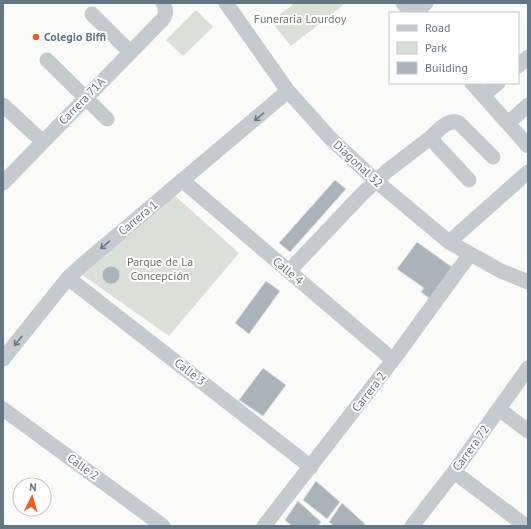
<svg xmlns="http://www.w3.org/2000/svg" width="531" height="529" font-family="'PT Sans',sans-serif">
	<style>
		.green { fill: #dae0d7 }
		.building { fill: #aab3ba; stroke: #dcdcda }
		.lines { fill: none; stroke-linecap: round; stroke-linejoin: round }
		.minor { stroke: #c5cace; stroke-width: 15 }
		.oneway { stroke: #697988 }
		.poi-dot { fill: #eb5c27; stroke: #fff; stroke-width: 1.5 }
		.labels { text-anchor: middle; stroke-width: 4; stroke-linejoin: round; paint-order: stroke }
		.park-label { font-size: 12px; fill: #667b63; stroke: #fff }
		.poi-label { font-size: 12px; font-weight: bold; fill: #647584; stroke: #fff; text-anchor: start }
		.street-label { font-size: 12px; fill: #647584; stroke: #fff }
	</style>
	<rect width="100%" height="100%" fill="#fafaf8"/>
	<path class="green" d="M295 3H346L291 46 271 21Z
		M196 10 213 27 183 56 166 40Z
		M173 194 239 253 169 336 78 272Z"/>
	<path class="building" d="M335 180 346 189 290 252 279 243Z
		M417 242 456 270 433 301 421 292 424 288 397 269Z
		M102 275a9 9 0 1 1 18 0a9 9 0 1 1-18 0Z
		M266 281 280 291 249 334 235 323Z
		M263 368 286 385 263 416 239 400Z
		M316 481 340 502 327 519 303 500Z
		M298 501 321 522 318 526H292L285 520Z
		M342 503 365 524 364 526H334L329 522Z"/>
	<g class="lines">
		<path class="minor" d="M226 3 288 91 331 139 376 181 449 242 501 271 528 282
			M403 3 411 13
			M414 13 426 3
			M92 14 130 52
			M47 60 107 119
			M518 66 528 57
			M472 83 528 146
			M483 95 498 83
			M3 105 43 142
			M508 123 528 105
			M430 138C438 131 448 118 459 123L493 157
			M183 181 393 360
			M3 183 162 20C167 14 166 10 163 3
			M449 242 528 172
			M289 271 362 194 387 171 430 138 469 180
			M68 278 311 467
			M3 359 68 278 82 265 288 91
			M3 409 163 526
			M499 409 528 431
			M454 472 526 526
			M264 526 393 360 470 254
			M412 526 454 472 528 368"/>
	</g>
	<defs><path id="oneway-shaft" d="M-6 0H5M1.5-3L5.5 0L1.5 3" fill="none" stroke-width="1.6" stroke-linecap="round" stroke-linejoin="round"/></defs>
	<g class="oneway">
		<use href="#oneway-shaft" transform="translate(259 117) rotate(140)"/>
		<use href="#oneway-shaft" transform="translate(105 245) rotate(140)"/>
		<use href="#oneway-shaft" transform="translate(18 341) rotate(129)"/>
	</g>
	<circle class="poi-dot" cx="36" cy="37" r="4"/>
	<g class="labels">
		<g class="park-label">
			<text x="300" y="23">Funeraria Lourdoy</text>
			<text x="160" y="266">Parque de La<tspan x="160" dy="14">Concepción</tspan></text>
		</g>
		<g class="poi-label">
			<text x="44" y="41">Colegio Biffi</text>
		</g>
		<g class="street-label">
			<text transform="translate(82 101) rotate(-46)" y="4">Carrera 71A</text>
			<text transform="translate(358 164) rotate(43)" y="4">Diagonal 32</text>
			<text transform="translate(138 218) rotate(-40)" y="4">Carrera 1</text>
			<text transform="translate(288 271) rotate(40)" y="4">Calle 4</text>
			<text transform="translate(190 372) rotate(38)" y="4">Calle 3</text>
			<text transform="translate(369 392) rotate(-52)" y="4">Carrera 2</text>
			<text transform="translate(471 448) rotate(-54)" y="4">Carrera 72</text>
			<text transform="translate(83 467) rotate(36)" y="4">Calle 2</text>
		</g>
	</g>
	<rect width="531" height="529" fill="none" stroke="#647584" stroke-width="8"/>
	<rect x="389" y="12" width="130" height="72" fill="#ffffff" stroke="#c1c8ce"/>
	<rect x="397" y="25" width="20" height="6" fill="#c5cace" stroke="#c1c8ce"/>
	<text x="425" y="32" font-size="12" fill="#647584">Road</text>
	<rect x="397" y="42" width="20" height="12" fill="#dae0d7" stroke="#c1c8ce"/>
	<text x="425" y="52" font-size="12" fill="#647584">Park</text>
	<rect x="397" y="62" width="20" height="12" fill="#aab3ba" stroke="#c1c8ce"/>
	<text x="425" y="72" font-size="12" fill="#647584">Building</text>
	<g transform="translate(32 497) rotate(5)"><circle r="19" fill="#ffffff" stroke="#c1c8ce"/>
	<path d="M0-3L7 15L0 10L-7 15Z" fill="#eb5c27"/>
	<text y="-6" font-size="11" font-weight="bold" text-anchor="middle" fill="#647584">N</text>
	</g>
</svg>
